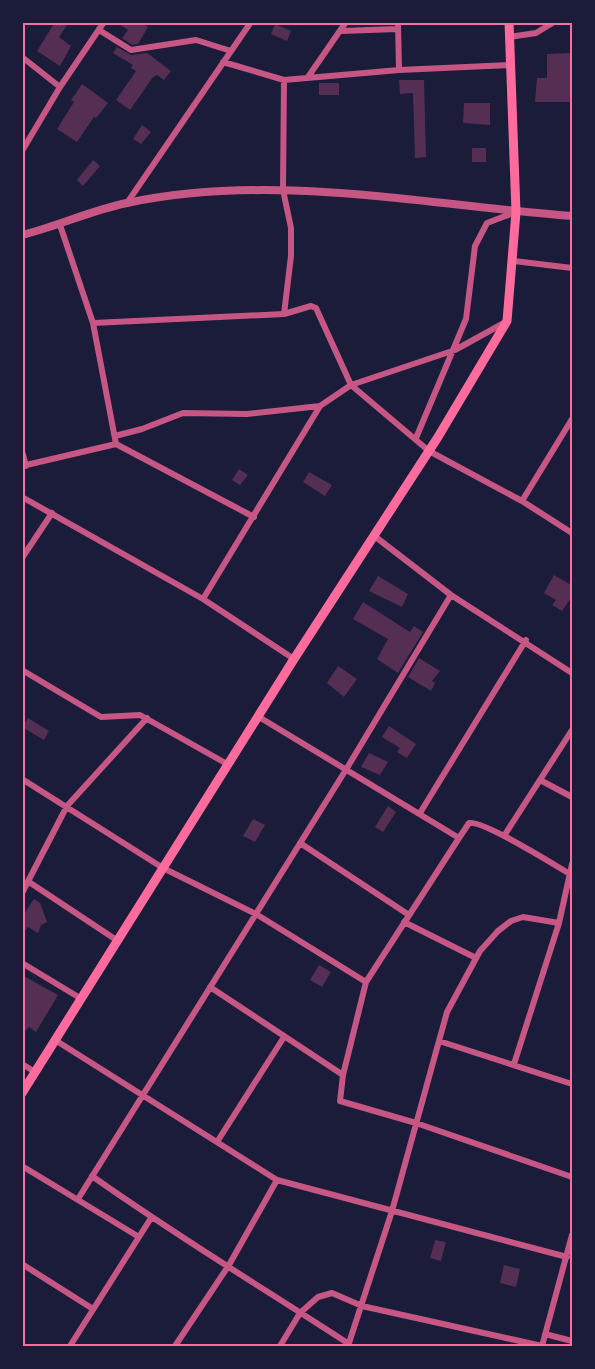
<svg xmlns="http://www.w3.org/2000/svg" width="595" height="1369" font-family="Roboto,sans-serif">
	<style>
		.building { fill: #542f53 }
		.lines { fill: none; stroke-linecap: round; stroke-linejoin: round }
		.minor { stroke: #c65784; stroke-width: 6 }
		.tertiary { stroke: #c65784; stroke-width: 8 }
		.secondary { stroke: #ff6b9d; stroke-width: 9 }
		.neatline { fill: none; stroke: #ff6b9d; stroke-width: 2 }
	</style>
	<rect width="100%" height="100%" fill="#1b1b3a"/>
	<path class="building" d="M55 22H69L59 37 71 46 60 66 37 51Z
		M116 22H141L148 27 138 44 132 45 122 38 128 30Z
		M275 24 291 31 287 41 271 34Z
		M117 47 131 55 147 53 171 71 164 80 157 75 153 77 130 110 116 100 136 71 131 68 133 65 113 53Z
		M571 53 572 102H535L537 78H547V54Z
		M399 80H424L426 157 415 158 413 93 400 94Z
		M319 83H339V95H319Z
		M82 84 108 103 96 118 94 117 77 142 57 129 74 102 71 100Z
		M464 103H490V125L463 123Z
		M142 125 151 132 141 144 133 139Z
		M472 148H486V162H472Z
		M93 160 100 166 83 186 77 180Z
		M239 469 248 475 240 485 232 480Z
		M309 472 332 485 325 496 303 482Z
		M554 575 573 586V595L562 611 552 605 556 600 544 593Z
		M378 576 408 594 402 607 369 591Z
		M363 602 410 632 414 626 423 632 398 673 377 659 388 639 353 619Z
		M419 658 440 671 432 681 435 683 431 691 408 677Z
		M338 666 357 679 344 697 327 683Z
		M28 718 49 731 44 740 22 727Z
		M389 726 416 744 407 758 397 752 400 748 382 737Z
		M369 753 388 762 380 775 361 767Z
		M388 806 396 812 383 832 375 827Z
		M253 819 265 825 255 842 243 836Z
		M34 899 40 903 47 922 41 925 38 933 28 927 22 935V917Z
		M319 965 331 972 322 987 310 980Z
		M22 975 58 995 36 1032 29 1027 22 1035Z
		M435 1240 446 1242 441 1261 430 1258Z
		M504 1265 520 1269 516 1287 500 1283Z"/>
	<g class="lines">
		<path class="minor" d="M398 22 399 70
			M99 30 131 50 196 40 231 51
			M341 31 397 29
			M509 37 536 33 554 22
			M22 57 60 87
			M223 62 284 80 399 70 510 65
			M308 77 346 22
			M284 80 283 190 291 228V256L284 314
			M22 151 60 87 104 22
			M127 203 251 22
			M60 225 93 323 116 444
			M514 261 572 268
			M93 323 284 314 311 306 316 308 351 385 429 451 522 501 572 533
			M115 436 142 429 183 413 247 414 320 406
			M416 438 466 319 475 246 487 223 516 212
			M22 451 26 466
			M22 466 116 444 254 517
			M22 497 203 599 294 659
			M522 501 572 419
			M373 535 451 595 572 673
			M22 558 52 513
			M203 599 320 406 351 385 455 350 504 323
			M22 670 101 717 140 715 229 765
			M259 717 459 838 469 823C483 820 553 864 570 874
			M22 779 163 868 256 914 366 982
			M540 780 572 797
			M420 813 526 640
			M504 836 572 730
			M459 838 366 982 343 1075 340 1101 416 1123 572 1177
			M300 843 409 915
			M29 882 118 941
			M22 893 67 806 147 718
			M404 922 476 958
			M22 963 80 998
			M210 987 343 1075
			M55 1040 277 1180 567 1257
			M439 1041 572 1084
			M22 1064 35 1072
			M514 1064 559 923 572 864
			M217 1142 284 1037
			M22 1166 139 1237
			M92 1176C175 1235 263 1288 349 1344
			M78 1199 347 768 451 595
			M22 1264 93 1309
			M545 1334 572 1341
			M70 1346 151 1218
			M175 1346 229 1265 277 1180
			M280 1346 300 1313 318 1297 332 1293 362 1306 542 1346
			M348 1346 392 1211 447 1012 480 951 498 931 511 921 523 917 559 923
			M542 1346 572 1235"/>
		<path class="tertiary" d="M22 235C58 226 92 210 127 203 274 172 425 205 572 216"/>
		<path class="secondary" d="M22 1093 294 659 438 437 507 321 516 212 509 22"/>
	</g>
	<rect width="595" height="1369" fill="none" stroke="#1b1b3a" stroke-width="48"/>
	<rect x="24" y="24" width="547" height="1321" class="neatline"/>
</svg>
